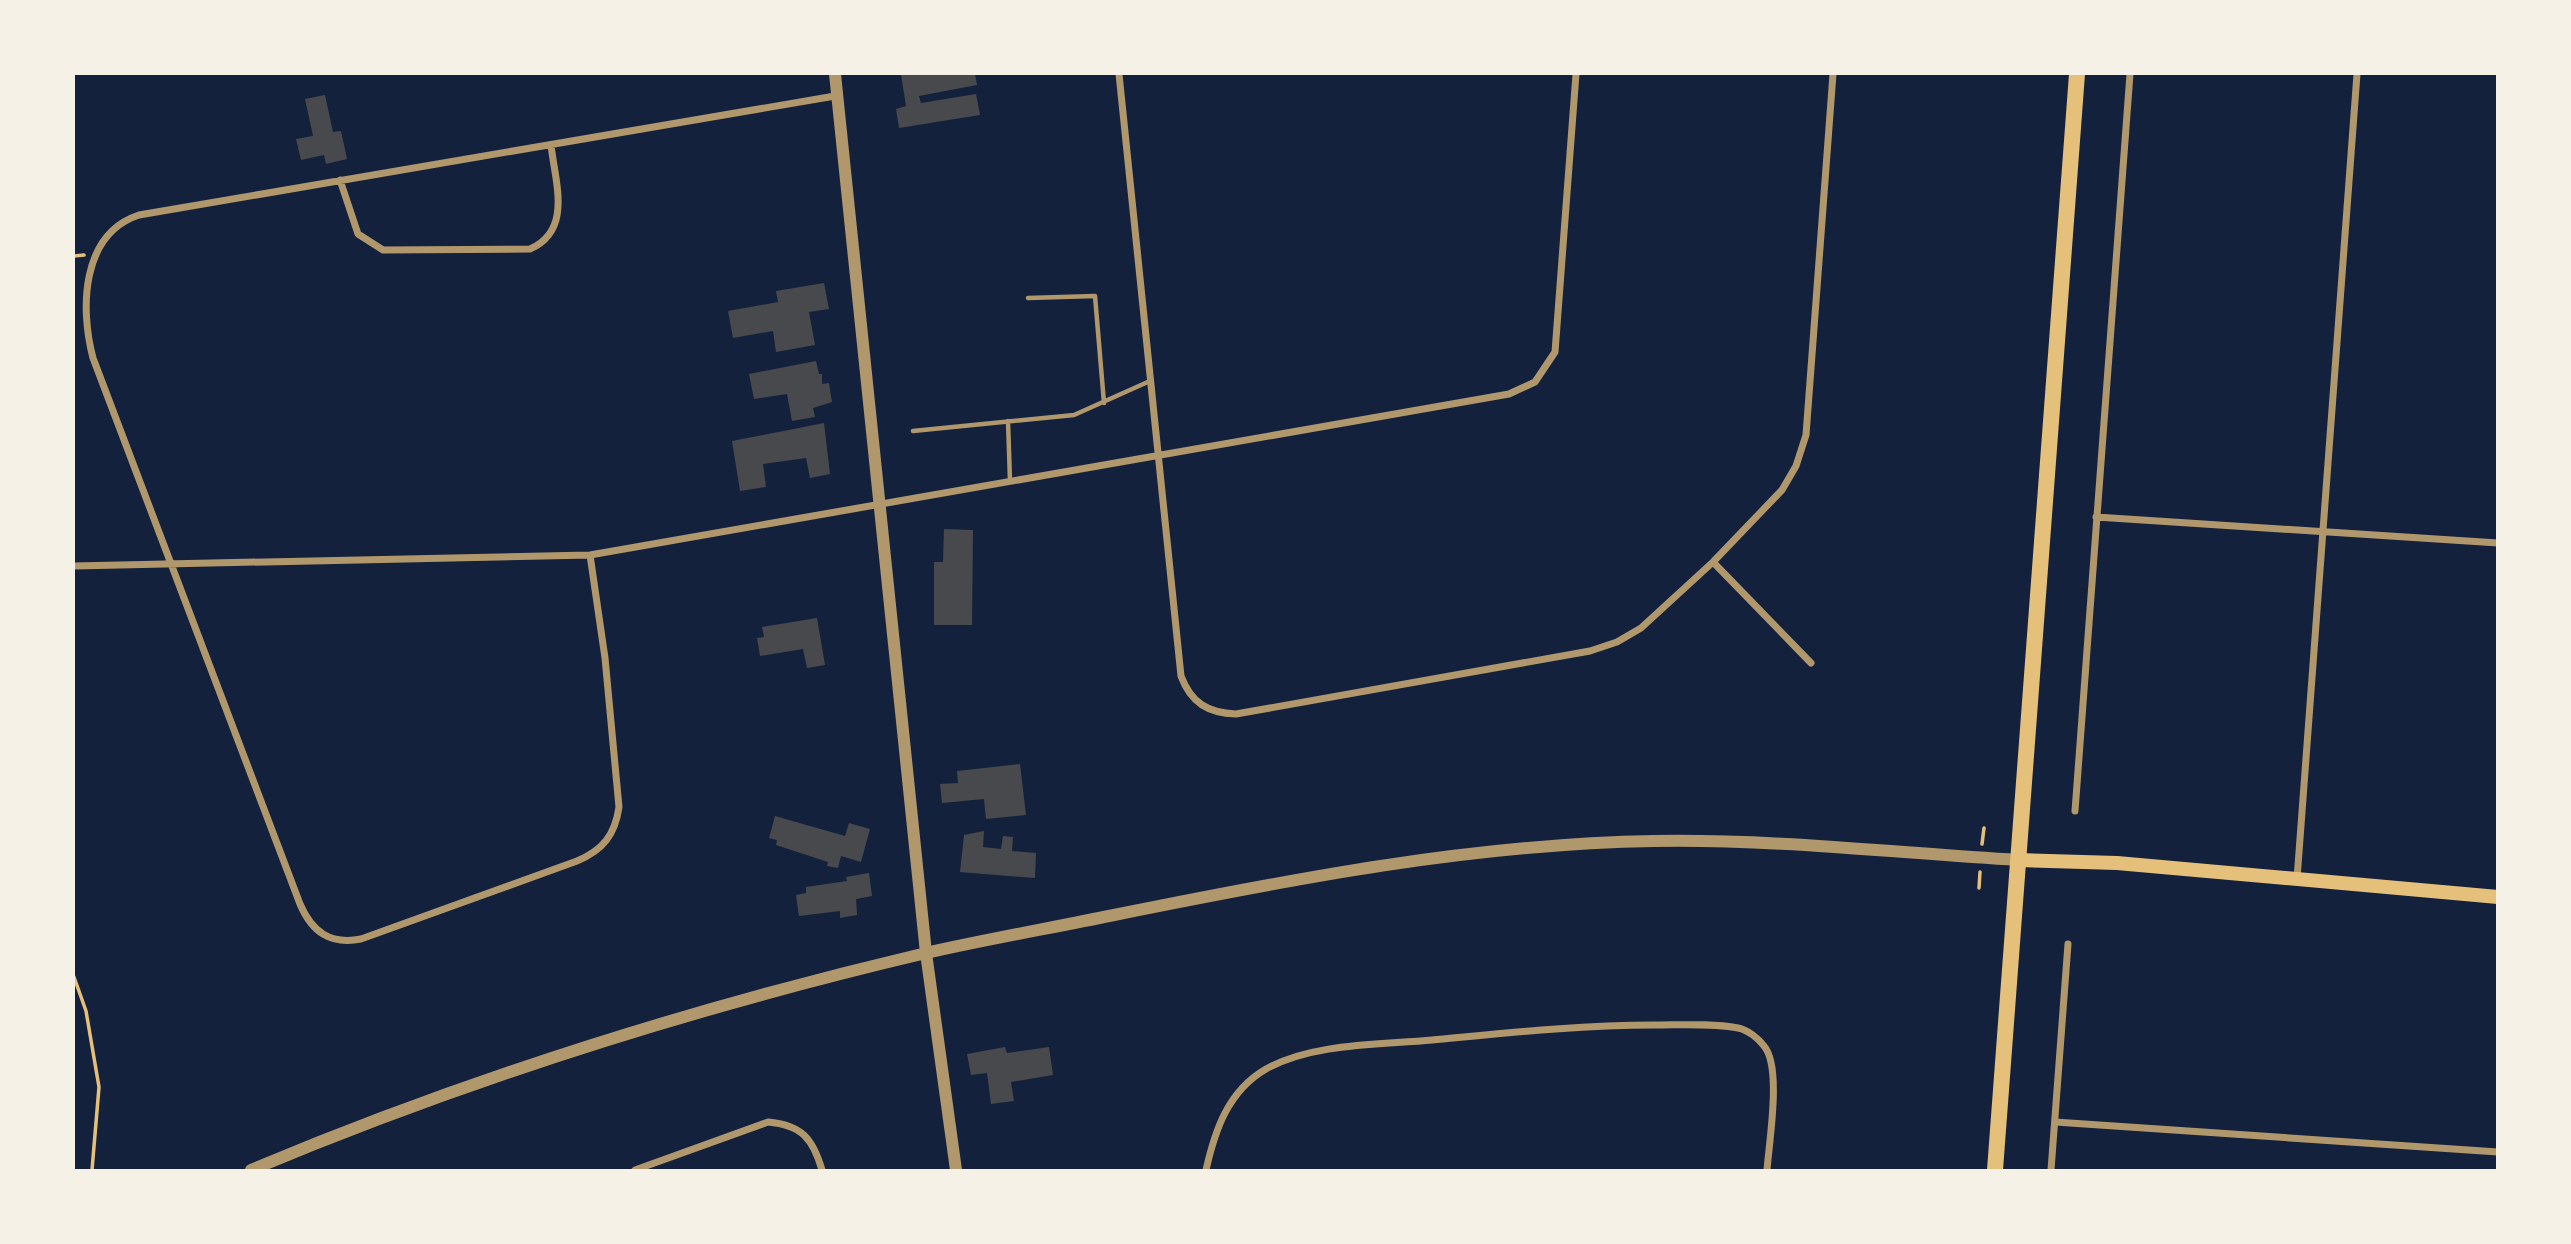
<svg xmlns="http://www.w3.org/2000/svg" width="2571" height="1244" font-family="Arial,sans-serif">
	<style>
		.building { fill: #48494c }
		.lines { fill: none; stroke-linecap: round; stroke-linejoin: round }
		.path { stroke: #e5c07b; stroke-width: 3.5 }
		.service { stroke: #b1986c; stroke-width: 4.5 }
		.minor { stroke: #b1986c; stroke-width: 7 }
		.tertiary { stroke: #b1986c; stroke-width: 12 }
		.secondary { stroke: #e5c07b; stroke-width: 14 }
		.primary { stroke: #e5c07b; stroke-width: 16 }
	</style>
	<rect width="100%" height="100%" fill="#14213d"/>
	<path class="building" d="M901 74H975L977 85 919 96 921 103 976 94 980 115 899 128 896 109 906 106Z
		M325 95 333 132 341 131 347 159 326 164 324 155 301 160 296 139 313 136 305 99Z
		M824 283 829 309 809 312 815 345 776 352 773 331 733 338 728 311 778 302 776 291Z
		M816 361 819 374H822V384L829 383 832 402 813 408 815 417 792 421 787 394 754 399 749 374Z
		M824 423 830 474 810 478 806 458 763 464 766 487 740 491 732 441Z
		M944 529 973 530 972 625H934V562H943Z
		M817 618 825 665 807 668 803 649 760 656 757 638 764 637 762 627Z
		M1020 764 1026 815 986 819 984 799 942 803 940 784 958 783 957 771Z
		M775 816 845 836 849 823 870 829 861 862 841 856 838 868 827 866 828 862 776 845 777 840 769 838Z
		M984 831 983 847 1001 849 1003 836 1013 837 1012 851 1036 853 1035 878 960 872 964 835Z
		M869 873 872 896 856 899 857 915 840 918V911L799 916 796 895 806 893V887L847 881 846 877Z
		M1005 1047 1007 1053 1049 1047 1053 1075 1011 1082 1014 1101 991 1104 987 1073 971 1075 967 1054Z"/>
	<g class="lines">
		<path class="path" d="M74 256 84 255
			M1982 844 1984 828
			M1979 888 1980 872
			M74 977 86 1011 99 1087 92 1170"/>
		<path class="service" d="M1028 298 1095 296 1104 403
			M1008 421 1010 481
			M913 431 1074 415 1150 381"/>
		<path class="minor" d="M1119 74 1181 676C1191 703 1208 713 1236 714L1590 651 1617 642 1641 628 1713 562 1782 490 1796 466 1806 435 1833 74
			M340 180 358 234 383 250 530 249C573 230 555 182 551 145
			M2096 517 2498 543
			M590 555 605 658 619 807C615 835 603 850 577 861L361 939C330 945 312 932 300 904L93 358C80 309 81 234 139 215L835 96
			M1713 562 1811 663
			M74 566 590 555 1509 394 1535 382 1555 352 1576 74
			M2075 811 2130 74
			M2297 879 2357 74
			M2055 1122 2498 1152
			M635 1170 768 1122C802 1125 813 1139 822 1170
			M1206 1170C1215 1130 1228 1091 1266 1069 1313 1043 1379 1045 1432 1040 1506 1033 1579 1025 1654 1025 1681 1025 1711 1023 1738 1028 1748 1030 1758 1038 1764 1046 1782 1067 1769 1142 1767 1170
			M2051 1170 2068 944"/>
		<path class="tertiary" d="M835 74 926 953 956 1170
			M251 1170C468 1079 697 1007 926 953 988 939 1051 928 1114 915 1292 879 1472 844 1654 841 1776 839 1897 853 2018 860"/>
		<path class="secondary" d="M2018 860 2117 863 2498 897"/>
		<path class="primary" d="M1995 1170 2077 74"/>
	</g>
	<rect width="2571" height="1244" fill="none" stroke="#f6f1e7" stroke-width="150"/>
</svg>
